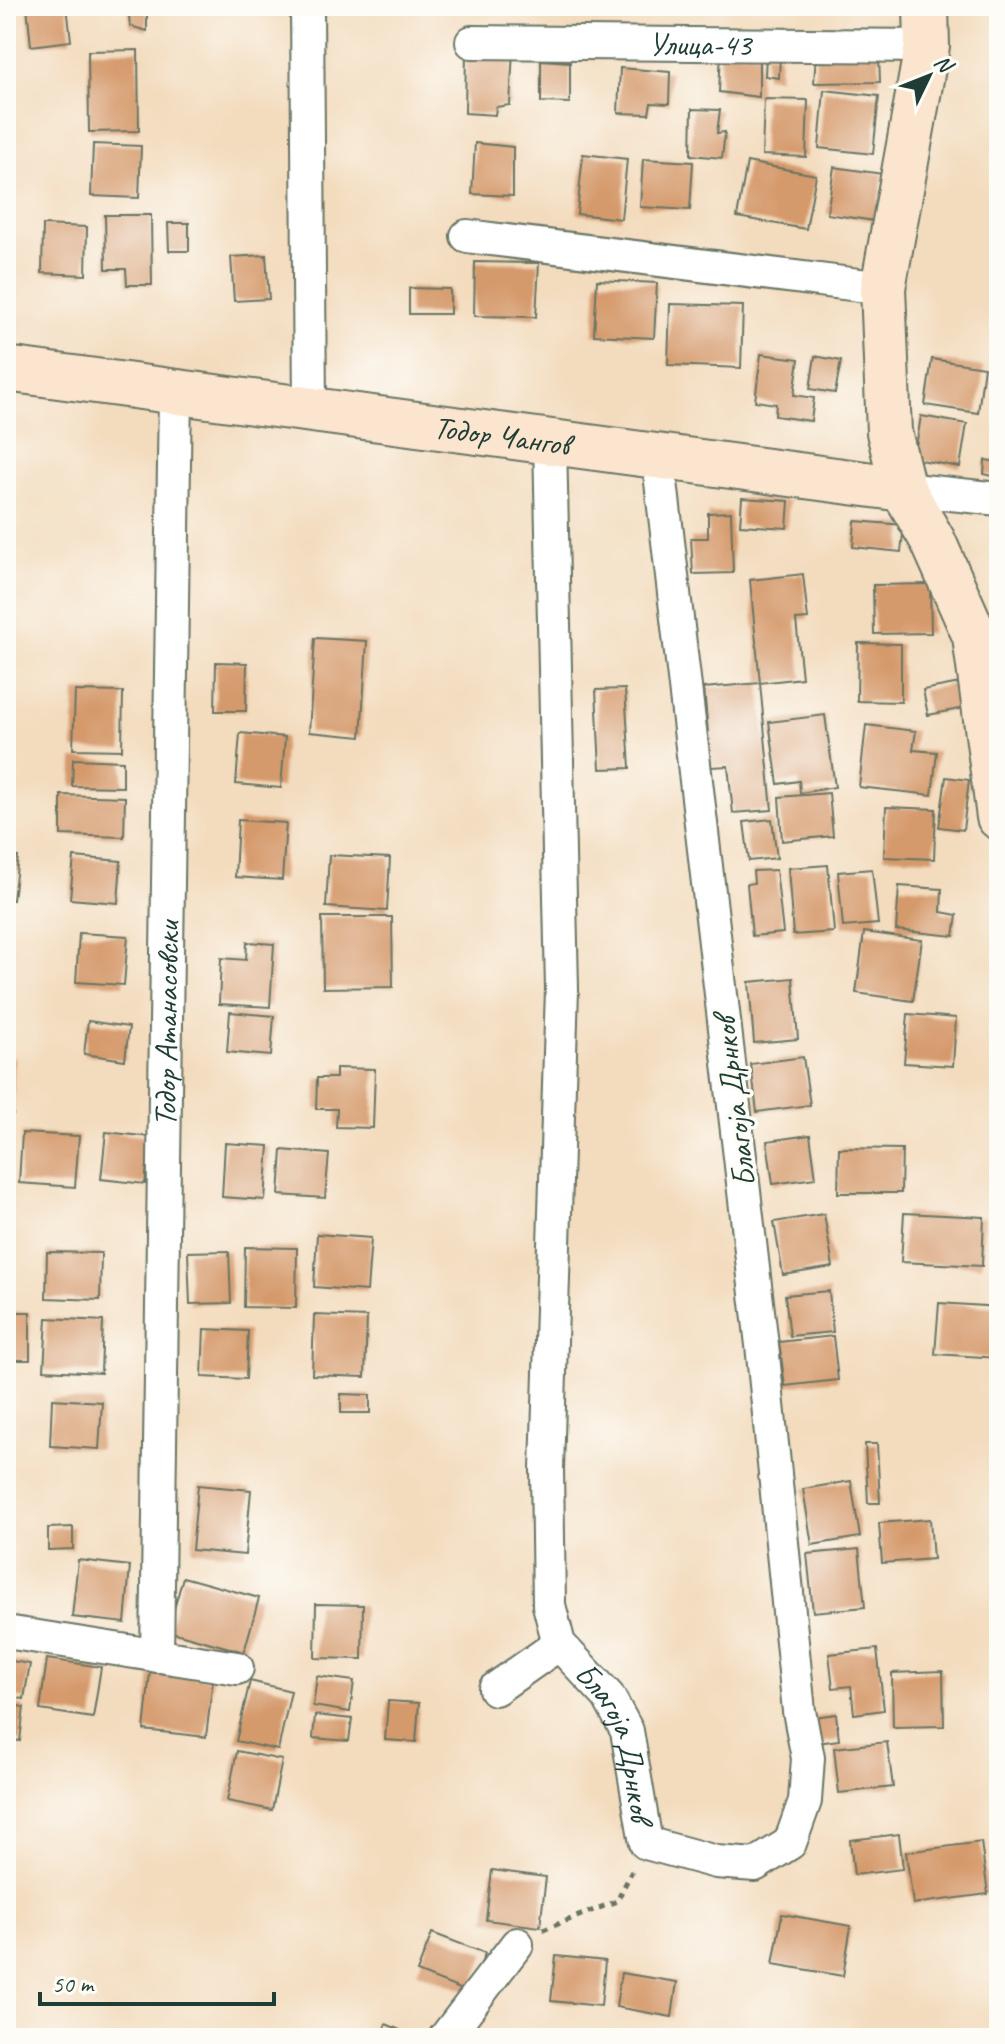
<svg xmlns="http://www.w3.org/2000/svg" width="1005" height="2044" font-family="Caveat,sans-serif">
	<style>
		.building { fill: #d59a6c }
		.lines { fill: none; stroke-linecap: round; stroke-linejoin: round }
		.street-casing { stroke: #697464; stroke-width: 36 }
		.secondary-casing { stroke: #697464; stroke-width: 48 }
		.path { stroke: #697464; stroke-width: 5; stroke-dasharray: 6 6; stroke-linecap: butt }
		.street { stroke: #fff; stroke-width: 32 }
		.secondary { stroke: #fbe5cf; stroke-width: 44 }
		.labels { text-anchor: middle; stroke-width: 7; stroke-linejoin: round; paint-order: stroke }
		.street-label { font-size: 32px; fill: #1f3d34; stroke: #fdfcf7 }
	</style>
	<rect width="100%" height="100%" fill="#fdfcf7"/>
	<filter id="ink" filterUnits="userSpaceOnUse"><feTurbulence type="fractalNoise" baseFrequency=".0125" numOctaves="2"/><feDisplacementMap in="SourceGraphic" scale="16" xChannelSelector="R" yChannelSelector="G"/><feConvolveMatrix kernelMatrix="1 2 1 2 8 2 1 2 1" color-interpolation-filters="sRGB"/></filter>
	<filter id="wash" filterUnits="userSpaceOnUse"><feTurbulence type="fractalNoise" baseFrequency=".006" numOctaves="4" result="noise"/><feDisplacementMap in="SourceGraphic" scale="32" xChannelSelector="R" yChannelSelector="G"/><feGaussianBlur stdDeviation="1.8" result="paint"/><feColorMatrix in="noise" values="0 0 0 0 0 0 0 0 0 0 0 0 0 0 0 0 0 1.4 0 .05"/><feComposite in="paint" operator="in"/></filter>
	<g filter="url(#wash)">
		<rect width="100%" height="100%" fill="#f3dbbd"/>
		<g id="blocks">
			<path class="building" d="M27 6H67L71 41 31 46Z
				M128 6H147V31L130 26Z
				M466 49 513 50 510 105 496 107 495 115 465 113Z
				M138 50 139 131 89 132 88 51Z
				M721 52 759 54V97L719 92Z
				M766 54 780 55 779 78 765 76Z
				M816 54H879L880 82 814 83Z
				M541 60 570 62V103L541 102Z
				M620 68 670 72 669 104 651 103 649 114 618 113Z
				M824 90 879 96 873 154 819 148Z
				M764 99 808 100 806 157 762 155Z
				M692 109 720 110 717 133 725 132 722 158 691 155Z
				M475 143 513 147V196L472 194Z
				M93 144 141 146 139 198 91 196Z
				M583 154 627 159 621 219 577 214Z
				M643 159 693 162 690 210 640 207Z
				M747 162 816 175 806 229 737 217Z
				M834 167 883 174 875 221 827 214Z
				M105 215H151L152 285H127L126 269H106Z
				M168 223H189V251H169Z
				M43 225 87 227 86 275 42 273Z
				M266 255 269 299 234 301 231 257Z
				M475 262 539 263 536 317 474 316Z
				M597 280 657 283 654 338 594 335Z
				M409 288 450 289V314H409Z
				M670 304 743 306 741 368 668 365Z
				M761 354 799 359 794 395 814 398 811 421 775 416 776 404 755 401Z
				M815 356 841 361 835 393 810 389Z
				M932 359 984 367 978 413 925 405Z
				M921 416 967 424 960 467 914 459Z
				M985 460 999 462 997 477 984 474Z
				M742 498 789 501 787 528 740 525Z
				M731 512 733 573 693 574 691 538H708V513Z
				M855 521 904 525 901 552 853 547Z
				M803 574 808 619 796 620 802 678 760 683 750 580Z
				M930 584 931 633 874 634 873 585Z
				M315 638 367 641 361 737 309 732Z
				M858 643 901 644V702L857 701Z
				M216 662 247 663 246 711H215Z
				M760 683 772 810 733 813 728 766 711 767 704 688Z
				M960 683 965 708 928 715 923 690Z
				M625 689 630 768 600 769 596 690Z
				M75 691 123 692 122 750 73 749Z
				M825 715 835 787 800 793 799 781 778 784 769 722Z
				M866 725 916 731 913 750 937 752 932 795 859 787Z
				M240 733 285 737 281 788 236 784Z
				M73 759 123 761V787L72 786Z
				M946 777 969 780 963 830 939 827Z
				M829 793 833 836 782 841 779 797Z
				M61 795 125 797 124 837 61 835Z
				M886 807 936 809 934 859 884 857Z
				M772 819 777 858 749 861 744 822Z
				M238 820 286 823 282 880 235 877Z
				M329 855 390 858 387 911 326 907Z
				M6 856 18 857 13 900 6 899Z
				M74 857 121 861 118 903 70 899Z
				M828 865 834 932 793 935 788 868Z
				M872 869 878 924 843 927 838 872Z
				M776 870 783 933 752 936 747 884 754 883 753 871Z
				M899 886 942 889 941 912 957 915 954 936 896 930Z
				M322 917H392L393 987 323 988Z
				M864 932 922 940 913 1001 856 993Z
				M79 933 128 936 124 985 76 982Z
				M247 942 274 944 270 1007 219 1004 221 958 246 960Z
				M793 978 798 1039 754 1043 749 982Z
				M230 1012 274 1016 271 1056 227 1052Z
				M908 1014 956 1018 953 1066 904 1063Z
				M88 1021 129 1027 125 1060 84 1054Z
				M6 1057H14L13 1115H6Z
				M803 1057 810 1105 757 1112 751 1064Z
				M336 1068 375 1069 373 1128 336 1127 337 1109H316L317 1078H336Z
				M106 1132 150 1137 145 1184 101 1179Z
				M22 1133 79 1136 75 1187 19 1183Z
				M810 1135 816 1178 773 1184 767 1141Z
				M225 1143 269 1146 265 1200 222 1197Z
				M839 1148 902 1149 901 1193H838Z
				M282 1150 329 1154 325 1198 279 1195Z
				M904 1213 984 1217 982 1266 901 1262Z
				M824 1214 833 1267 783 1275 774 1222Z
				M317 1234 371 1238 367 1291 314 1287Z
				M245 1247 297 1248 296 1308 244 1307Z
				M229 1251 231 1303 190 1304 188 1252Z
				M47 1252 101 1253 100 1300 46 1298Z
				M829 1291 833 1332 790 1336 785 1295Z
				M939 1303 999 1307V1358L935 1354Z
				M6 1312H30V1360H6Z
				M314 1315 367 1317 365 1377 312 1375Z
				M47 1318 103 1321 101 1373 44 1370Z
				M204 1329 248 1331 246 1379 202 1377Z
				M833 1336 838 1380 785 1386 779 1342Z
				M341 1394 370 1395V1413H341Z
				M52 1399 102 1402 99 1449 50 1446Z
				M865 1444H877L880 1503H868Z
				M851 1481 860 1537 812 1545 803 1489Z
				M198 1485 251 1490 245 1555 192 1550Z
				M930 1519 933 1559 882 1563 879 1523Z
				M73 1527V1549L48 1550V1528Z
				M859 1549 865 1607 813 1612 807 1554Z
				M78 1560 130 1566 125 1623 72 1617Z
				M183 1577 259 1598 244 1652 168 1631Z
				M316 1604 363 1605 362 1659 315 1658Z
				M877 1649 884 1710 854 1714 851 1686 833 1688 829 1654Z
				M47 1659 101 1667 93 1718 40 1710Z
				M6 1660 30 1664 24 1699 6 1696Z
				M943 1671 944 1726 893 1727 892 1673Z
				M150 1672 213 1679 206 1737 144 1730Z
				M317 1676 354 1681 350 1712 313 1706Z
				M250 1681 291 1691 278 1750 236 1741Z
				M388 1701 419 1703 416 1742 385 1740Z
				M6 1704 24 1707 20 1741 6 1739Z
				M836 1714 839 1740 817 1743 814 1717Z
				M315 1715 352 1719 349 1741 313 1738Z
				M887 1742 893 1787 839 1793 834 1748Z
				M237 1751 282 1760 272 1810 227 1801Z
				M899 1834 903 1869 854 1875 850 1840Z
				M981 1842 988 1894 913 1904 906 1852Z
				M492 1870 546 1877 540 1927 486 1920Z
				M782 1914 851 1926 843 1976 773 1964Z
				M432 1933 485 1953 470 1993 417 1972Z
				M556 1956 605 1961 601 2006 551 2001Z
				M621 1973 677 1982 672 2017 616 2007Z
				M386 2024 418 2038H379Z"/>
		</g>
	</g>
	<g filter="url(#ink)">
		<use href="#blocks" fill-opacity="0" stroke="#697464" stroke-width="2"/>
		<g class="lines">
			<g class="street-casing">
				<g id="street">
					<path d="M307 6 310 410"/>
					<path id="s1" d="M472 42 927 46"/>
					<path d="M467 236 883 288"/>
					<path id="s2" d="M550 441 562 989 547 1469 549 1605 559 1644 608 1696 627 1731 646 1843 716 1862 755 1865 790 1843 805 1801 808 1758 799 1711 762 1345 658 456"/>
					<path d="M903 489 999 499"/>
					<path d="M6 1632 237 1668"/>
					<path id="s3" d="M157 1656 175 392"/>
					<path d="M495 1689 559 1644"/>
					<path d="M445 2038 517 1944"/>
				</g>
			</g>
			<g class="secondary-casing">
				<g id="secondary">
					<path d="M926 6 927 46 883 288 889 432 903 489 933 541 975 636 999 817"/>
					<path id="s4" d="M6 369 903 489"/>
				</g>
			</g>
			<path class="path" d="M543 1930 617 1901 632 1871"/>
			<use href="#street" class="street"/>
			<use href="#secondary" class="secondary"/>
		</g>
	</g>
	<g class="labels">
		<g class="street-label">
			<text dy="11" stroke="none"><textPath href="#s1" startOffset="228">Улица-43</textPath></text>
			<text dy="11" stroke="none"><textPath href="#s4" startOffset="500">Тодор Чангов</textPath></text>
			<text dy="11" stroke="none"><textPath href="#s3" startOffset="632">Тодор Атанасовски</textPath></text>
			<text transform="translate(734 1102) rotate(-97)" y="11">Благоја Дрнков</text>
			<text dy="11" stroke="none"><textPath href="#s2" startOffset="1322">Благоја Дрнков</textPath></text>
		</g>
	</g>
	<rect width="1005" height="2044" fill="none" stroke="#fdfcf7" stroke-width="32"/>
	<g transform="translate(929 76) rotate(47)" stroke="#fdfcf7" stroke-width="6" paint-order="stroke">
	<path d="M0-6L14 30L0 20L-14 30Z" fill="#1f3d34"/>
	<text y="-12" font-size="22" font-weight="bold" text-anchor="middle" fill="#1f3d34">N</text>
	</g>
	<path d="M40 1992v12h234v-12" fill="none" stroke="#1f3d34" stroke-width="4"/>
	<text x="52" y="1992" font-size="24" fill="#1f3d34" stroke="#fdfcf7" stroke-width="6" paint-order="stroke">50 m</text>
</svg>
